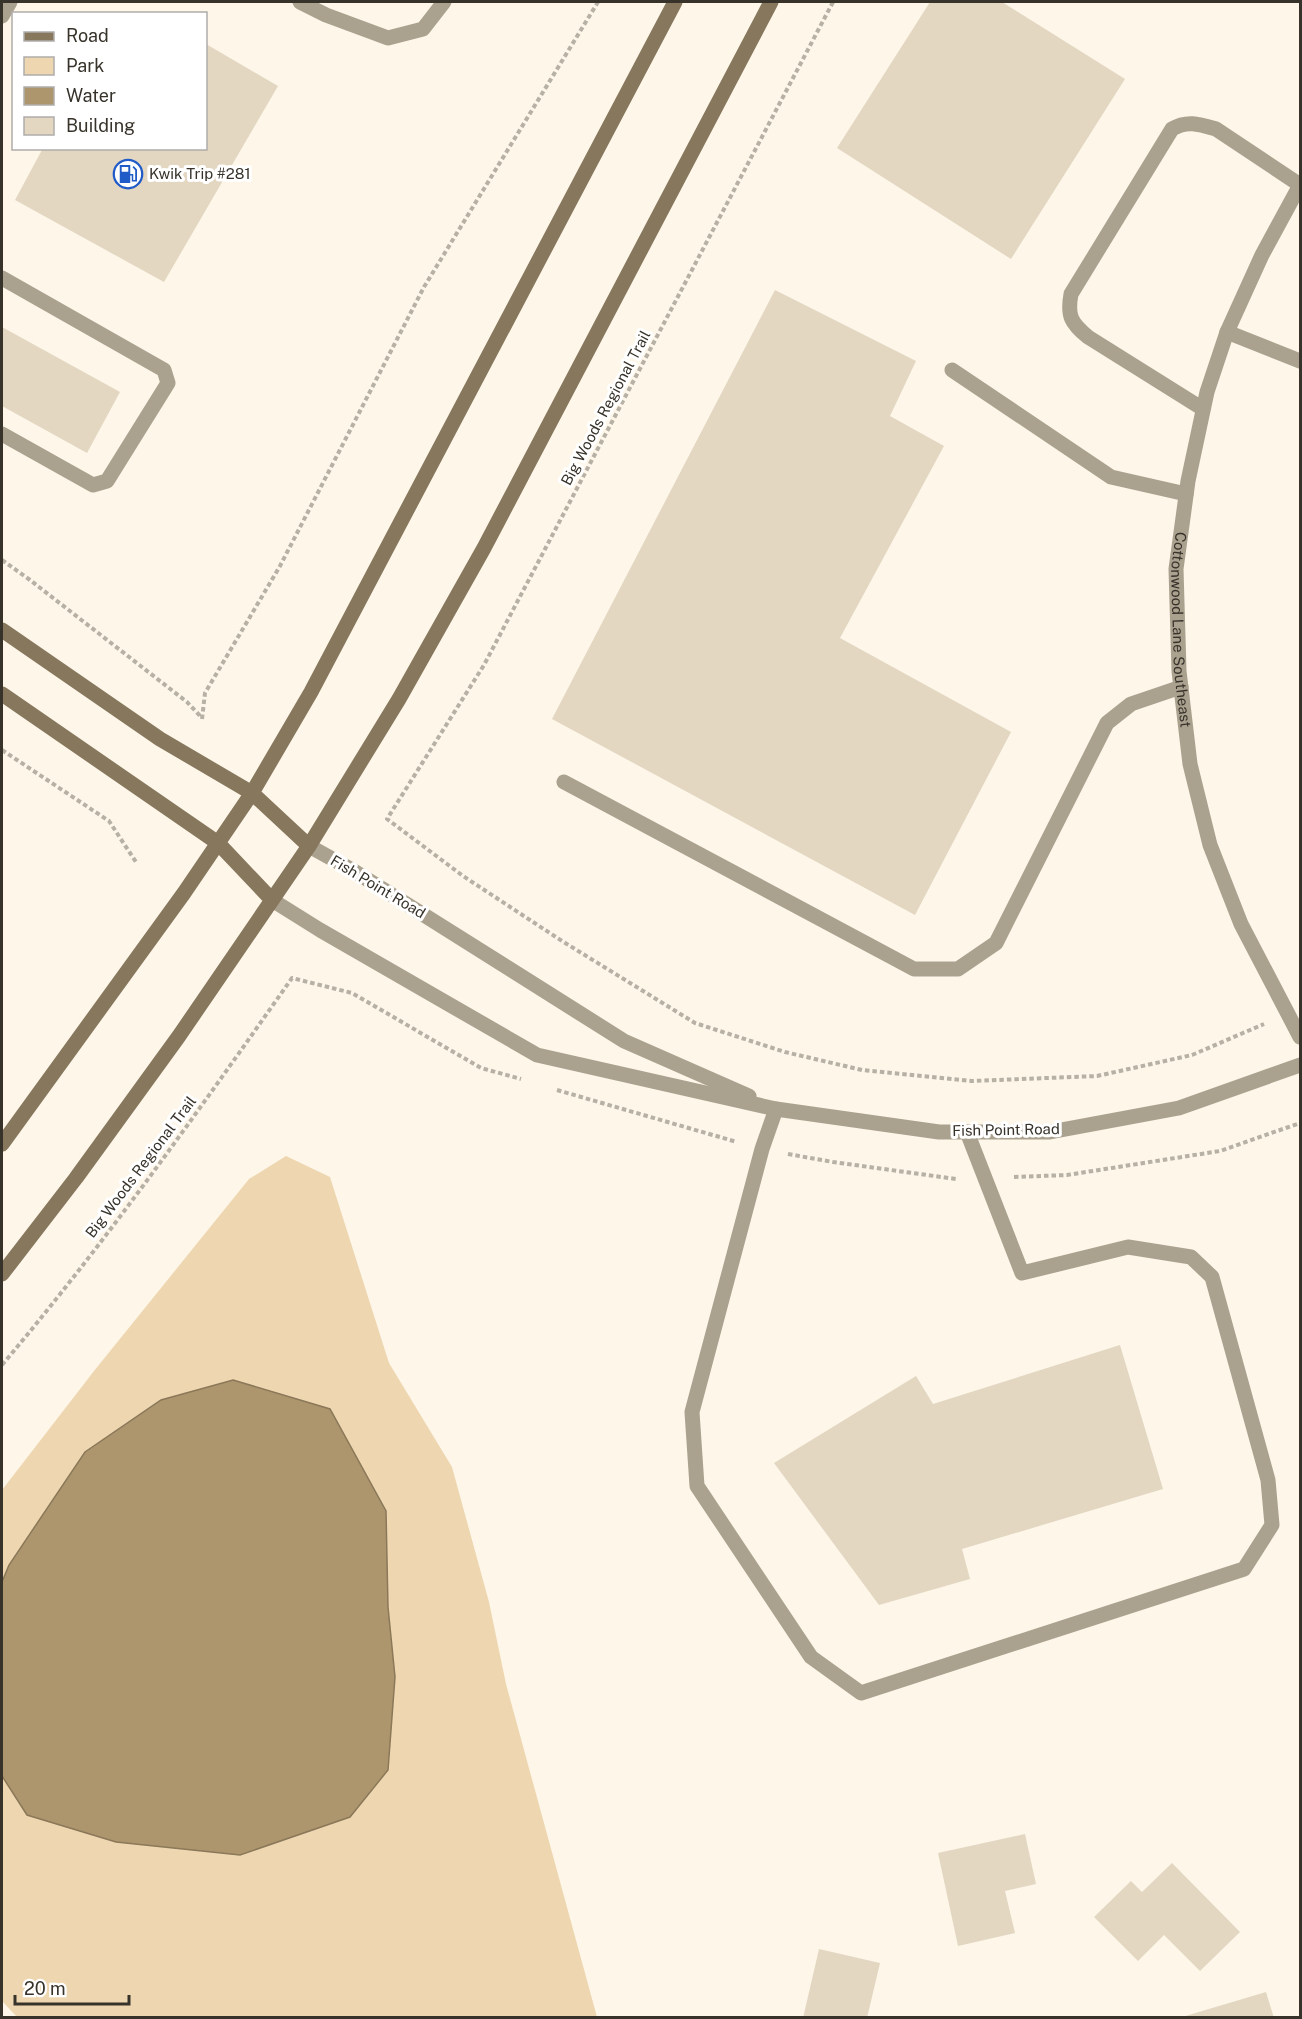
<svg xmlns="http://www.w3.org/2000/svg" width="1302" height="2019" font-family="'Public Sans',sans-serif">
	<style>
		.green { fill: #eed7b0 }
		.water { fill: #ad966d; stroke: #8a7859; stroke-width: 1.5 }
		.building { fill: #e3d7c2 }
		.lines { fill: none; stroke-linecap: round; stroke-linejoin: round }
		.path { stroke: #b6b0a5; stroke-width: 4; stroke-dasharray: 4.5 3; stroke-linecap: butt }
		.lane { stroke: #aba18f; stroke-width: 15 }
		.street { stroke: #aba18f; stroke-width: 15 }
		.secondary { stroke: #86775d; stroke-width: 15 }
		.labels { text-anchor: middle; stroke-width: 6; stroke-linejoin: round; paint-order: stroke }
		.poi-label { font-size: 15px; fill: #37322a; stroke: #fff; text-anchor: start }
		.street-label { font-size: 15px; fill: #37322a; stroke: #fff }
	</style>
	<rect width="100%" height="100%" fill="#fdf6e9"/>
	<path class="green" d="M286 1156 330 1177 389 1363 452 1467 489 1602 506 1684 597 2017H17L2 2001V1776L27 1815 395 1677 388 1607 9 1565 2 1582V1490L94 1371 249 1179Z"/>
	<path class="water" d="M233 1380 330 1409 386 1511 388 1607 395 1677 388 1770 350 1817 240 1855 116 1842 27 1815 2 1776V1582L9 1565 85 1452 161 1400Z"/>
	<path class="building" d="M930 2H1002L1125 79 1011 259 837 148Z
		M206 44 278 86 164 282 15 200 43 148H206Z
		M775 290 916 361 890 416 944 446 840 638 1011 732 915 915 552 719Z
		M2 327 120 392 87 453 2 406Z
		M1120 1345 1163 1489 962 1549 970 1579 879 1605 774 1463 916 1376 933 1404Z
		M1025 1834 1036 1884 1005 1891 1015 1933 958 1946 938 1853Z
		M1172 1863 1240 1932 1200 1971 1164 1935 1138 1961 1094 1917 1131 1881 1142 1892Z
		M819 1949 880 1963 867 2018H803Z
		M1266 1992 1274 2018H1182V2017Z"/>
	<g class="lines">
		<path class="path" d="M833 2 484 665 387 819 463 876 562 941 695 1023 785 1052 862 1070 972 1081 1097 1076 1192 1055 1264 1024
			M2 560 30 580 187 702 202 718
			M202 719 205 693 280 566 424 287 598 2
			M2 750 109 821 136 862
			M557 1090 737 1142
			M788 1154 833 1162 956 1179
			M1014 1177 1067 1175 1220 1151 1300 1123
			M2 1365C106 1242 199 1110 292 978L352 993 481 1068 521 1079"/>
		<path class="lane" d="M300 2 326 15 388 38 423 29 444 2
			M2 16 10 2
			M2 278 164 370 168 383 107 481 93 485 2 434
			M1227 332 1300 361
			M952 370 1111 477 1186 494
			M1203 409 1088 337C1071 323 1067 316 1071 294L1172 129C1187 120 1199 124 1216 129L1300 185
			M564 782 914 969H958L996 943 1107 723 1131 704 1181 687
			M776 1109 762 1149 692 1412 697 1486 811 1657 861 1693 1244 1569 1272 1525 1268 1480 1212 1277 1191 1257 1128 1247 1022 1273 967 1132"/>
		<g class="street">
			<path id="s1" d="M1300 185 1262 255 1227 332 1207 392 1188 481 1176 569 1179 671 1190 764 1210 845 1241 924 1300 1037"/>
			<path d="M309 846 354 871 624 1041 749 1096"/>
			<path d="M272 900 320 930 537 1055 776 1109 939 1132H1050L1179 1108 1300 1065"/>
		</g>
		<path class="secondary" d="M2 630 160 739 252 793 309 846
			M2 694 218 843 272 900
			M2 1144 184 893 252 793 311 692 675 2
			M2 1274 76 1178 179 1036 309 846 399 699 484 548 771 2"/>
	</g>
	<defs>
		<g id="fuel-ring" transform="scale(1.5)"><circle r="9.5" fill="#fff" stroke="#215bc7" stroke-width="1.5"/><path d="M-5.5-6h7V0h2V4h1.3V-2.5L3-4.5l.8-.8L6-3V5H2.5V1h-1V6h-7ZM-4.2-4.7v3.2H.2V-4.7Z" fill="#215bc7"/></g>
	</defs>
	<g fill-rule="evenodd">
		<use href="#fuel-ring" x="128" y="174"/>
	</g>
	<g class="labels">
		<g class="poi-label">
			<text x="149" y="179">Kwik Trip #281</text>
		</g>
		<g class="street-label">
			<text transform="translate(606 408) rotate(-62)" y="5">Big Woods Regional Trail</text>
			<text dy="5" stroke="none"><textPath href="#s1" startOffset="468">Cottonwood Lane Southeast</textPath></text>
			<text transform="translate(378 887) rotate(31)" y="5">Fish Point Road</text>
			<text transform="translate(1006 1130) rotate(-1)" y="5">Fish Point Road</text>
			<text transform="translate(141 1167) rotate(-53)" y="5">Big Woods Regional Trail</text>
		</g>
	</g>
	<rect width="1302" height="2019" fill="none" stroke="#37322a" stroke-width="6"/>
	<rect x="12" y="12" width="195" height="138" fill="#ffffff" stroke="#afadaa" stroke-width="1.5"/>
	<rect x="24" y="32" width="30" height="9" fill="#86775d" stroke="#afadaa" stroke-width="1.5"/>
	<text x="66" y="42" font-size="18" fill="#37322a">Road</text>
	<rect x="24" y="57" width="30" height="18" fill="#eed7b0" stroke="#afadaa" stroke-width="1.5"/>
	<text x="66" y="72" font-size="18" fill="#37322a">Park</text>
	<rect x="24" y="87" width="30" height="18" fill="#ad966d" stroke="#afadaa" stroke-width="1.5"/>
	<text x="66" y="102" font-size="18" fill="#37322a">Water</text>
	<rect x="24" y="117" width="30" height="18" fill="#e3d7c2" stroke="#afadaa" stroke-width="1.5"/>
	<text x="66" y="132" font-size="18" fill="#37322a">Building</text>
	<path d="M15 1995v9h114v-9" fill="none" stroke="#37322a" stroke-width="3"/>
	<text x="24" y="1995" font-size="18" fill="#37322a" stroke="#ffffff" stroke-width="4.5" paint-order="stroke">20 m</text>
</svg>
